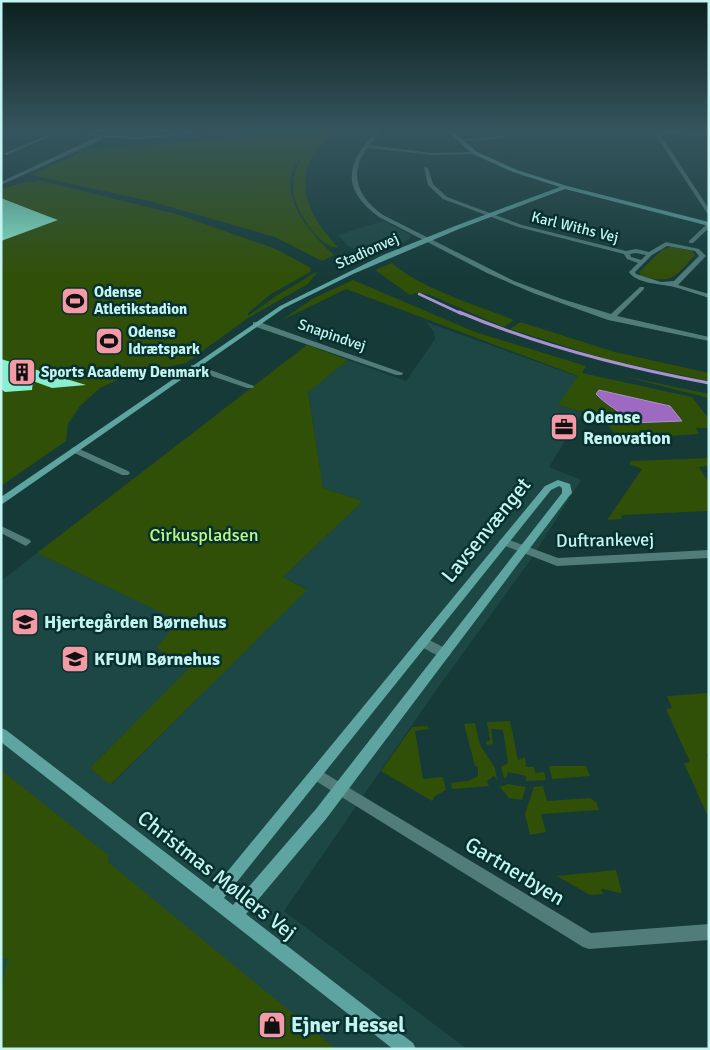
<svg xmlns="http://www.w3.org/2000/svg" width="710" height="1050" font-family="Signika,sans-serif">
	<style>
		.built { fill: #1d4745 }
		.green { fill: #305007 }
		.water { fill: #9e69c0; stroke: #a993cf }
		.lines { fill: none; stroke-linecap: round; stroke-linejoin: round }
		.stream-far1 { stroke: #a993cf; stroke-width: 2.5 }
		.stream { stroke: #a993cf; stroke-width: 3 }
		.building { fill: #8aefcf }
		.street { fill: #517c7a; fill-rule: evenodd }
		.secondary { fill: #5ea5a1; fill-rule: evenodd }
		.labels { text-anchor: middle; stroke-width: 5; stroke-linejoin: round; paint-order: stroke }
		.far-street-label { font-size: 15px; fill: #c2f5f2; stroke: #09302e }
		.far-poi-label { font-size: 15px; font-weight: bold; fill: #c2f5f2; stroke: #09302e; text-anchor: start }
		.poi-label { font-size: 18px; font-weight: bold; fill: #c2f5f2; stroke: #09302e; text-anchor: start }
		.park-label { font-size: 18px; fill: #bbfb7e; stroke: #09302e }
		.street-label { font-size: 18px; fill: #c2f5f2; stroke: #09302e }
		.near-street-label { font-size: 21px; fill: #c2f5f2; stroke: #09302e }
		.near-poi-label { font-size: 21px; font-weight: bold; fill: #c2f5f2; stroke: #09302e; text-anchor: start }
	</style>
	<rect width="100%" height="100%" fill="#153a38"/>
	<path class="built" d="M383 221 411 235 410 239 371 256 348 246 338 235Z
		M426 322 579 377 558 405 583 412 549 467 581 480 531 559 432 696 284 911 467 1049H1V581L37 553 180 621 156 648 189 668 90 768 111 785 306 589 283 577 363 501 323 488 308 391 348 360 406 381 435 339 434 332Z"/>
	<path class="green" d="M322 131 316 143 323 131H335C328 140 318 147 312 157 294 191 315 223 338 247 322 251 298 213 295 199 291 185 295 169 301 158 271 189 310 234 334 255L322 261 275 237 237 226 149 201 31 175 85 150Z
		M42 181 176 214 276 249 311 268 310 272 271 294 248 313V316L276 296 318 271 308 284 248 318 186 363 128 375 100 388 80 406 68 424 66 441 1 486V189L26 182Z
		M671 247 692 251 695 255C674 278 673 284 641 276L639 272 663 249Z
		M392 263C420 288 478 306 514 320L504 327 428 294 416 293 410 295 375 270Z
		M353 280 475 332 586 366 582 373 692 397 709 419V428H696L699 434 620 439 599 416 558 405 578 376 346 289 282 320 312 299Z
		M520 322 615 352 709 373V381L609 360 510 329Z
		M307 345 348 360 308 392 323 488 363 501 283 577 307 590 110 785 90 768 189 668 156 648 179 621 37 553Z
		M618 375 709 394V399L701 396Z
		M709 458V466L699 467 709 483V511L621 515 622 519 607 520 642 469 629 464 631 461Z
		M709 693V754H706L709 761V819L684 763 690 762 666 709 672 708 667 696Z
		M510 721 518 760 525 757 526 767H534L535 773 544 772 546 780 526 781V776L508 772 506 778H504L501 767 508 763 503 730 491 729 493 744 487 745 486 742 490 740 487 722Z
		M475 723 480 745 495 768 497 780 494 776 487 781 489 786 452 789 451 783 468 781 478 776V767L475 766 464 724Z
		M427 726 429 729 415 731 423 779 443 777 446 790 435 796 432 801 381 771 412 727Z
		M549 766H586L590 776 552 779Z
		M1 770 108 855V862L336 1049H1V988L8 959 1 958Z
		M508 784 526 787 522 800 509 798 500 787Z
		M543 786 547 801 590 798 596 802 599 810 541 814 546 832 530 835 525 814 534 787Z
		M616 870 622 893C614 893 609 889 601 889L603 894 590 895 557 876Z"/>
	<path class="water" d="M599 390 670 406 682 421 630 423C620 410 607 406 596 394Z"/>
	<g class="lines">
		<path class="stream-far1" d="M419 294 462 314"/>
		<path class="stream" d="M459 312C540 346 623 367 709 383"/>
	</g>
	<path class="building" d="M1 198 42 214 58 220 1 241Z
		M1 359 86 385 52 388 33 381 32 390 5 392 1 389Z"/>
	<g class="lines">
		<path class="street" d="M57 131H63L7 155 3 154Z
			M76 131H85L100 135 137 137 203 131H225L137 139 102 137 101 140 1 185V182L97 137Z
			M377 131H382L369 145 431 153 475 152 477 153 475 154 431 155 367 148C348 175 358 197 383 215L514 281 562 299 611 314 640 287H644V289L617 316 709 337V341L608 320 533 293 487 273 379 217C339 188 347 162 377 131Z
			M653 131 709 134V136L660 134 709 209V216Z
			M501 136 503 138 460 141 458 140Z
			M424 167 428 168 433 184 447 197 522 225 626 251 636 249 649 252 666 242 699 249 706 256 678 285 709 294V298C696 294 683 289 670 286 658 284 636 283 629 272L638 263 627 259 624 254 518 227 443 199 428 185ZM667 246 695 251 699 256 674 281 661 282 636 274 635 272 652 255ZM636 253 646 255 641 260 631 257 630 254Z
			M709 222V228L693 243H689V241Z
			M253 322H259L403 373 402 375H396L253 326Z
			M191 365H197L254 386 253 388H247L191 369Z
			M75 447 128 471 130 473 128 475H122L72 452 71 450 72 448Z
			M1 526 30 540 31 542 26 546 22 544 1 533Z
			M504 538 558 558 709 550V558L557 566 500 544 499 542 500 540Z
			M423 637 449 650 451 653 449 656C439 659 428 650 419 645L417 642 419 639Z
			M316 768 591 933 709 924V940L589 949 583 947 311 778 309 774 311 770Z"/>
		<path class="secondary" d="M447 131H452L477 152 517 170 567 186 709 222V226L565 189 459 229 353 274 284 308 1 505V497L280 306 383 255 455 226 560 187 513 172 473 154Z
			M558 480 570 484 572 493 570 495 326 819 246 914 413 1043 416 1049H393L1 742V728L6 730 213 889 545 486ZM559 486 562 488V493L316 809 233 905 224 898 551 490Z"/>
	</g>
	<linearGradient id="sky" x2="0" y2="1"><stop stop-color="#0c201f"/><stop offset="0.47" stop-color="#35555e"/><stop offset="1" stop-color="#35555e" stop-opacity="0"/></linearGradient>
	<rect width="710" height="278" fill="url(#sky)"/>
	<defs>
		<g id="stadium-square" transform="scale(1.4375)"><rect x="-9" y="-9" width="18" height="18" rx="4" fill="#f49aa6" stroke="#09302e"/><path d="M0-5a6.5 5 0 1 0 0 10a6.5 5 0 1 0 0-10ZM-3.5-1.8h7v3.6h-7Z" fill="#111"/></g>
		<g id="building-square" transform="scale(1.4375)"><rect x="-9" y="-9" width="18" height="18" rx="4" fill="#f49aa6" stroke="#09302e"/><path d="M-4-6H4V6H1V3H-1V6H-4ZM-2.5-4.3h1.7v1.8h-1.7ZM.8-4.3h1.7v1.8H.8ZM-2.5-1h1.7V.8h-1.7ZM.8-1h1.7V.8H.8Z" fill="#111"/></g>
		<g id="office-square" transform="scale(1.4375)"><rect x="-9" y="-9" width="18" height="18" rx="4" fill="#f49aa6" stroke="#09302e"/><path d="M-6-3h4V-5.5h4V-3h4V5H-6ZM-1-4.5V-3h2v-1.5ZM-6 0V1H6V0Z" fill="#111"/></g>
		<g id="school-square" transform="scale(1.4375)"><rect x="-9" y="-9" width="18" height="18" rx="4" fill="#f49aa6" stroke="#09302e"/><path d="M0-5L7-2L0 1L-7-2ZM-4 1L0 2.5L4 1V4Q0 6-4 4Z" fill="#111"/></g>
		<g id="shop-square" transform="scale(1.4375)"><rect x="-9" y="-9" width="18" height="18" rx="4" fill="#f49aa6" stroke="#09302e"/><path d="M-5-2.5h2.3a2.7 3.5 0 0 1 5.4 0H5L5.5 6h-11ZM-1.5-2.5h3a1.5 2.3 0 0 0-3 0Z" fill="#111"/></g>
	</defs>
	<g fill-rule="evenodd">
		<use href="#stadium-square" x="75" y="301"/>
		<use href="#stadium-square" x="109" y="341"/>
		<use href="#building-square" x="22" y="372"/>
		<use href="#office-square" x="564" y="427"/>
		<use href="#school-square" x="25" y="622"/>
		<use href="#school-square" x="75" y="659"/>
		<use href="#shop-square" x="272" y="1025"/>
	</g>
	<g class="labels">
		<g class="far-street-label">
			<text transform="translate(575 227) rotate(14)" y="5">Karl Withs Vej</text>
			<text transform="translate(367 251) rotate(-24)" y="5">Stadionvej</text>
			<text transform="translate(332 335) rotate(19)" y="5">Snapindvej</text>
		</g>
		<g class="far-poi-label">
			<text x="94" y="297">Odense<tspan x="94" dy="17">Atletikstadion</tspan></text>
			<text x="128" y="337">Odense<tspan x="128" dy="17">Idrætspark</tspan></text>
			<text x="41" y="377">Sports Academy Denmark</text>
		</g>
		<g class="poi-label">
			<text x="583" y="423">Odense<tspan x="583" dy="21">Renovation</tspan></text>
			<text x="44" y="628">Hjertegården Børnehus</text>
			<text x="94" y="665">KFUM Børnehus</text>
		</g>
		<g class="park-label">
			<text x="204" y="541">Cirkuspladsen</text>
		</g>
		<g class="street-label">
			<text transform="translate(605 540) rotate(-1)" y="6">Duftrankevej</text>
		</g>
		<g class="near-street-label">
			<text transform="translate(486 530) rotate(-51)" y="7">Lavsenvænget</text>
			<text transform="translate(515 871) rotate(31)" y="7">Gartnerbyen</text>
			<text transform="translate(217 875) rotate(38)" y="7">Christmas Møllers Vej</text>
		</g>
		<g class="near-poi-label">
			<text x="291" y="1032">Ejner Hessel</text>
		</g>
	</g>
	<rect width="710" height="1050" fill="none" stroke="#c2f5f2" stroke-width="5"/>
</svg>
